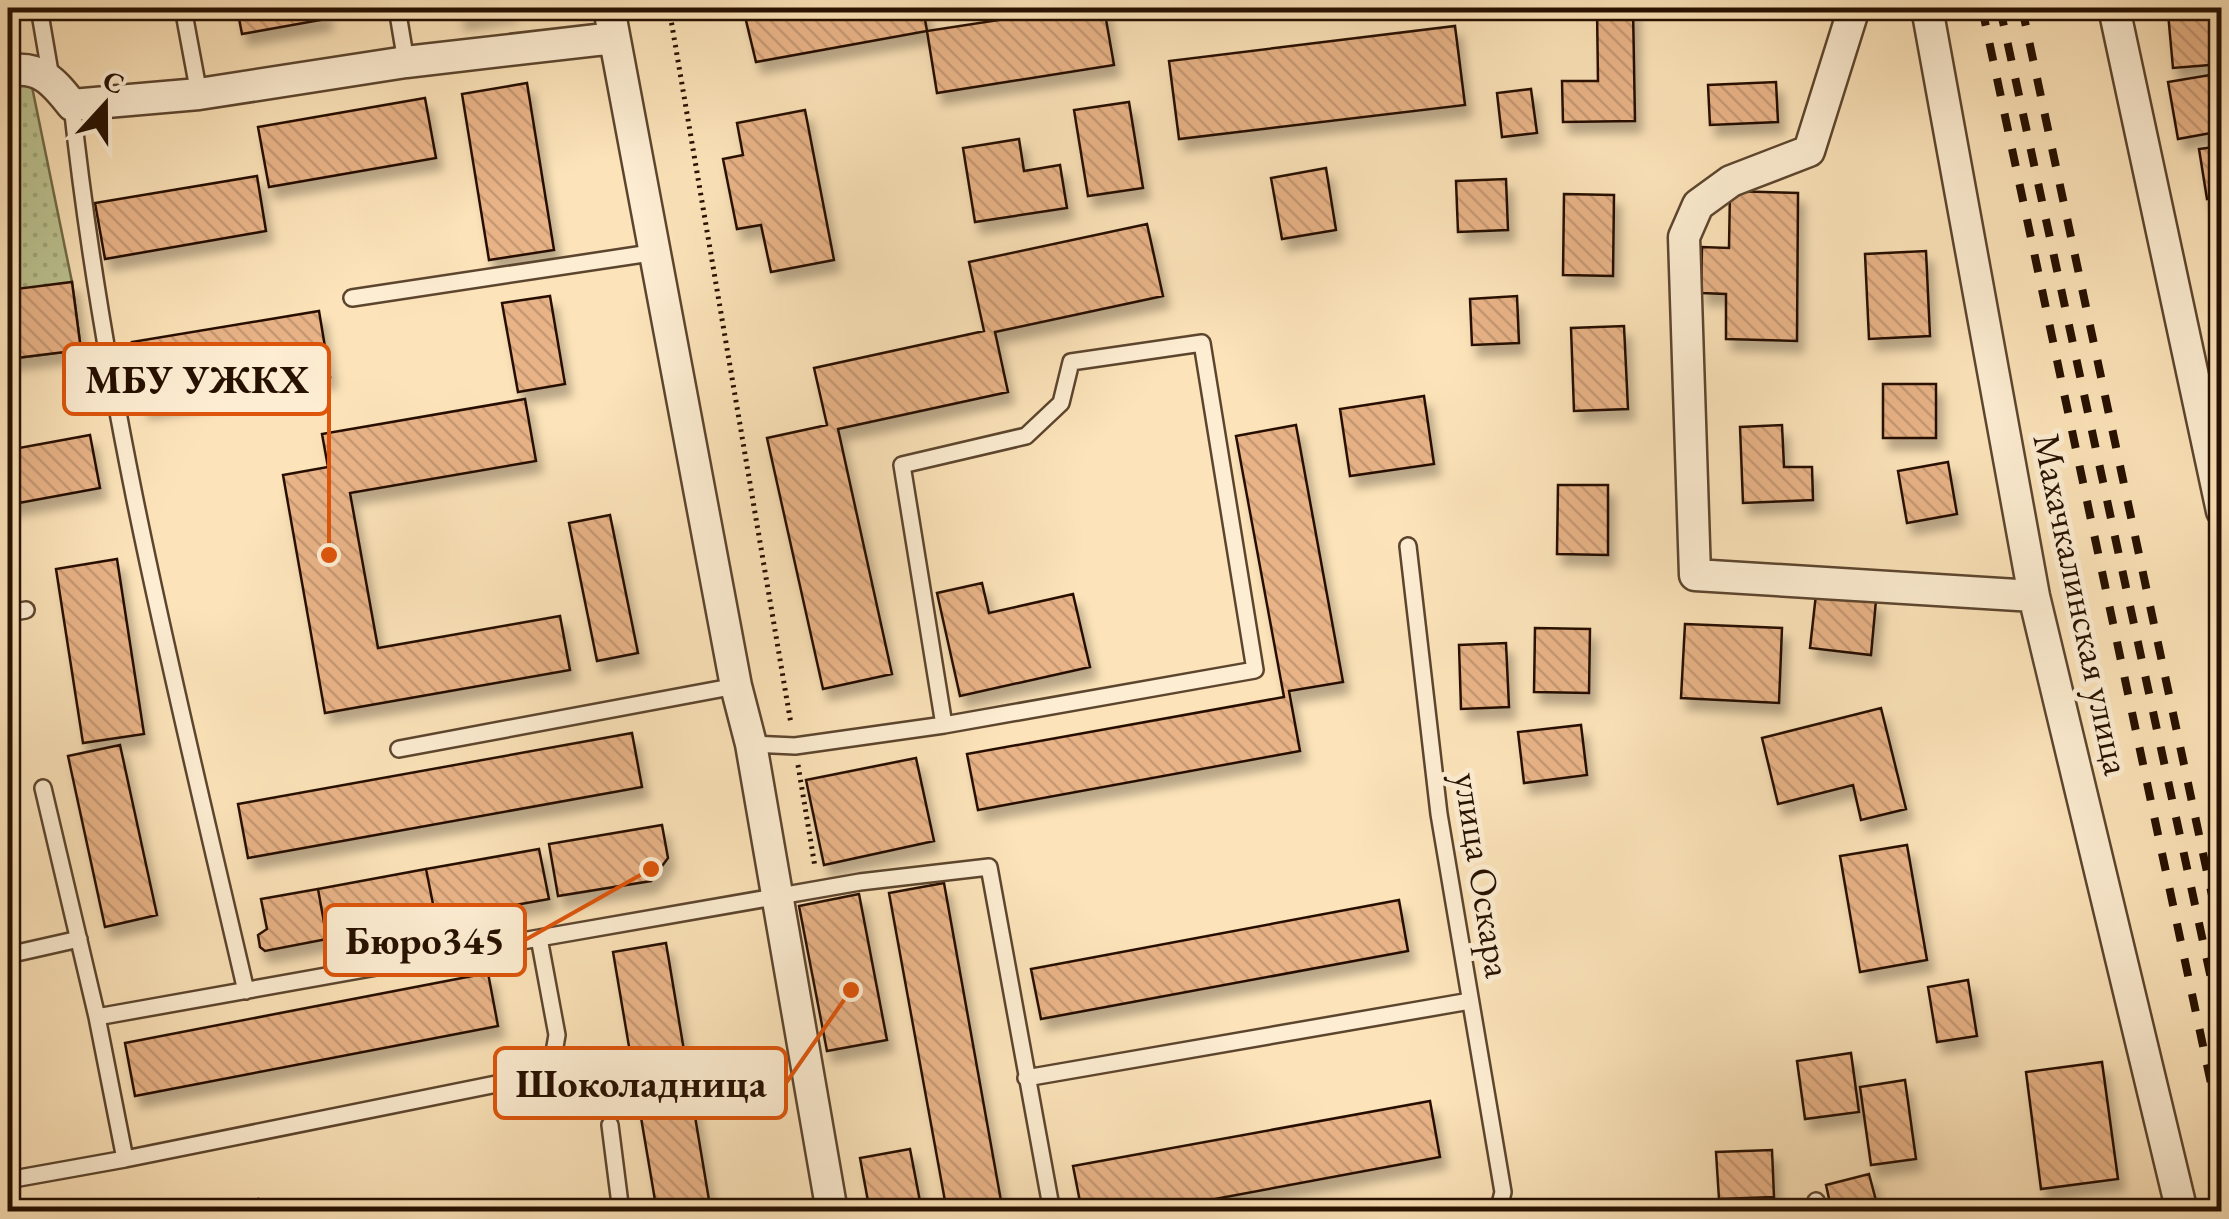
<svg xmlns="http://www.w3.org/2000/svg" width="2229" height="1219" font-family="'EB Garamond',serif">
	<style>
		.grass { fill: url(#grass-dots); stroke: #716a48; stroke-width: 2.5 }
		.building { fill: url(#building-back-hatch); stroke: #261000; stroke-width: 2.5; filter: url(#shadow) }
		.lines { fill: none; stroke-linecap: round; stroke-linejoin: round }
		.lane-casing { stroke: #5c452e; stroke-width: 20 }
		.street-casing { stroke: #5c452e; stroke-width: 35 }
		.path { stroke: #261000; stroke-width: 5; stroke-dasharray: 2.5 5; stroke-linecap: butt }
		.lane { stroke: #fdedd2; stroke-width: 15 }
		.street { stroke: #fdedd2; stroke-width: 30 }
		.rail { stroke: #261000; stroke-width: 8; stroke-dasharray: 18 18; stroke-linecap: butt }
		.labels { text-anchor: middle; stroke-width: 10; stroke-linejoin: round; paint-order: stroke }
		.street-label { font-size: 38px; fill: #261000; stroke: #fdedd2 }
		.leader { fill: none; stroke: #de550b; stroke-width: 4 }
		.callout-dot { fill: #de550b; stroke: #fdedd2; stroke-width: 4 }
		.callout { fill: #fdedd2; stroke: #de550b; stroke-width: 4 }
		.callout-label { font-size: 40px; text-anchor: middle; font-weight: bold; fill: #261000 }
	</style>
	<defs>
		<pattern id="grass-dots" width="8" height="8" patternUnits="userSpaceOnUse" patternTransform="scale(2.5)"><rect width="8" height="8" fill="#bcc491"/><path d="M2 2h.1M6 6h.1" fill="none" stroke="#a1a77b" stroke-width="1.8" stroke-linecap="round"/></pattern>
		<pattern id="building-back-hatch" width="6" height="6" patternUnits="userSpaceOnUse" patternTransform="scale(2.5)"><rect width="6" height="6" fill="#e8b387"/><path d="M-1 5l2 2M0 0l6 6M5-1l2 2" fill="none" stroke="#c79973"/></pattern>
		<filter id="shadow"><feDropShadow dx="6" dy="11" stdDeviation="5" flood-color="#0004"/></filter>
	</defs>
	<rect width="100%" height="100%" fill="#fce3b9"/>
	<filter id="stains"><feTurbulence type="fractalNoise" baseFrequency=".002" numOctaves="4"/><feColorMatrix values="0 0 0 0 .2 0 0 0 0 .09 0 0 0 0 .02 0 0 0 .5 -.17"/></filter>
	<radialGradient id="worn" r=".72"><stop offset=".6" stop-color="#630" stop-opacity="0"/><stop offset="1" stop-color="#630" stop-opacity=".3"/></radialGradient>
	<path class="grass" d="M30 77 72 282 81 350 8 359V80Z"/>
	<path class="building" d="M237 8H324L326 19 242 34Z
		M458 8H511V10L460 18Z
		M743 8H923L927 31 756 62Z
		M1076 8H1104L1114 65 937 93 927 31Z
		M1597 8H1633L1635 121 1563 122 1562 81H1598Z
		M2222 8V64L2173 68 2168 13Z
		M1455 26 1465 105 1179 139 1169 61Z
		M2222 73V131L2178 139 2168 82Z
		M1776 82 1778 122 1710 125 1708 85Z
		M527 83 554 250 489 260 462 94Z
		M1531 89 1537 133 1502 137 1497 93Z
		M425 98 436 158 269 187 258 127Z
		M1129 102 1143 188 1088 196 1074 110Z
		M805 110 834 260 771 272 761 225 737 229 723 159 743 155 737 123Z
		M1019 139 1024 171 1060 165 1067 208 975 222 963 148Z
		M2222 146V196L2207 199 2199 149Z
		M1326 168 1336 230 1282 239 1271 178Z
		M257 176 266 231 105 259 95 203Z
		M1506 179 1508 230 1458 232 1456 181Z
		M1730 191 1798 193 1797 341 1726 339V294L1701 293 1702 247 1729 248Z
		M1564 194 1614 195 1613 276 1563 275Z
		M2222 212V245L2215 213Z
		M1147 224 1163 296 995 332 1008 392 838 429 892 674 823 689 767 438 827 425 814 368 984 331 969 262Z
		M1926 251 1930 336 1869 339 1865 254Z
		M72 282 81 350 8 359V290Z
		M550 296 565 384 518 392 502 303Z
		M1517 296 1519 343 1472 345 1470 299Z
		M319 311 330 377 143 408 132 342Z
		M1624 326 1628 409 1574 411 1571 328Z
		M1883 384H1936V438H1883Z
		M1424 396 1434 464 1350 476 1340 409Z
		M525 399 536 461 350 493 378 648 560 616 570 670 325 713 283 475 328 467 322 434Z
		M1296 425 1343 682 1289 691 1300 751 978 810 967 754 1284 697 1236 436Z
		M1782 425 1784 467H1812L1813 500 1743 503 1740 427Z
		M90 435 100 488 8 505V450Z
		M1948 462 1957 514 1907 523 1898 471Z
		M1558 485H1608V555L1557 554Z
		M610 515 638 653 597 661 569 523Z
		M117 559 144 734 83 743 56 569Z
		M982 583 989 613 1073 594 1090 667 960 696 937 593Z
		M1816 594 1876 600 1871 655 1810 648Z
		M1685 624 1782 628 1779 703 1681 698Z
		M1535 628 1590 629 1589 693 1534 692Z
		M1506 643 1509 707 1461 709 1459 645Z
		M1881 708 1906 809 1861 820 1853 785 1778 804 1762 738Z
		M1581 725 1587 775 1524 783 1518 732Z
		M632 733 642 787 248 858 238 804Z
		M120 745 157 915 105 927 68 756Z
		M916 758 934 841 824 865 806 780Z
		M662 825 668 858 651 881 558 896 549 844Z
		M1907 845 1927 960 1860 972 1840 856Z
		M539 849 549 899 436 919 426 869Z
		M426 869 436 919 327 939 318 889Z
		M944 883 1003 1212H947L889 893Z
		M318 889 327 939 265 951 260 947 258 935 267 929 261 899Z
		M859 894 887 1040 827 1051 799 906Z
		M1399 900 1408 951 1041 1019 1031 969Z
		M666 943 711 1212H657L613 952Z
		M488 973 498 1026 135 1096 125 1043Z
		M1968 980 1977 1036 1937 1042 1928 987Z
		M1851 1053 1859 1112 1805 1119 1797 1061Z
		M2102 1062 2118 1179 2041 1189 2026 1072Z
		M1905 1080 1916 1159 1871 1165 1860 1087Z
		M1430 1101 1440 1157 1145 1212H1082L1073 1166Z
		M910 1149 922 1212H870L860 1158Z
		M1772 1150 1774 1197 1719 1199 1716 1152Z
		M1869 1174 1879 1212H1832L1826 1185Z
		M258 1199 260 1212H208L207 1209Z
		M1602 1200 1604 1212H1537Z"/>
	<g class="lines">
		<g class="lane-casing">
			<path id="lane" d="M39 8 51 78
				M183 8 199 94
				M397 8 406 62
				M72 105C104 405 178 698 246 991
				M352 298 657 252
				M1408 546 1439 814 1503 1192 1498 1212
				M8 613 26 610
				M751 744 795 746 944 725 1255 670 1202 343 1071 362 1061 403 1026 436 902 465 944 725
				M399 749 736 686
				M43 788 97 1017 125 1159 531 1077 552 1064 557 1035 539 938 860 882 989 867 1052 1212
				M8 955 79 939
				M97 1017 539 938
				M1026 1078 1470 1001
				M610 1125 621 1212
				M8 1180 125 1159
				M1816 1201 1818 1212"/>
		</g>
		<g class="street-casing">
			<path id="street" d="M609 8 736 686 751 744 832 1212
				M1854 8 1809 151 1731 181 1698 205 1684 237 1695 575 2034 596
				M1927 8 2034 596 2182 1212
				M2114 8 2222 511
				M8 71C40 65 54 82 72 105L199 94 406 62 614 38"/>
		</g>
		<path class="path" d="M669 8 791 724
			M798 765 815 867"/>
		<use href="#lane" class="lane"/>
		<use href="#street" class="street"/>
		<path class="rail" d="M1982 8 2222 1135
			M2000 8 2222 1029
			M2022 8 2222 942"/>
	</g>
	<g class="labels">
		<g class="street-label">
			<text transform="translate(2082 604) rotate(78)" y="13">Махачкалинская улица</text>
			<text transform="translate(1483 875) rotate(81)" y="13">улица Оскара</text>
		</g>
	</g>
	<path class="leader" d="M329 555L329 379M651 869L525 940M851 990L786 1083"/>
	<g class="callout-dot">
		<circle cx="329" cy="555" r="10"/>
		<circle cx="651" cy="869" r="10"/>
		<circle cx="851" cy="990" r="10"/>
	</g>
	<g class="callout">
		<rect x="64" y="344" width="265" height="70" rx="10"/>
		<rect x="325" y="905" width="200" height="70" rx="10"/>
		<rect x="495" y="1048" width="291" height="70" rx="10"/>
	</g>
	<g class="callout-label">
		<text x="197" y="393">МБУ УЖКХ</text>
		<text x="425" y="954">Бюро345</text>
		<text x="641" y="1097">Шоколадница</text>
	</g>
	<rect width="2229" height="1219" fill="none" stroke="#fce3b9" stroke-width="40"/>
	<rect x="10" y="10" width="2209" height="1199" fill="none" stroke="#261000" stroke-width="5"/>
	<rect x="20" y="20" width="2189" height="1179" fill="none" stroke="#261000" stroke-width="2.5"/>
	<g transform="translate(105 105) rotate(21)" stroke="#fdedd2" stroke-width="8" paint-order="stroke">
	<path d="M0-8L18 38L0 25L-18 38Z" fill="#261000"/>
	<text y="-15" font-size="28" font-weight="bold" text-anchor="middle" fill="#261000">С</text>
	</g>
	<rect width="100%" height="100%" filter="url(#stains)"/>
	<rect width="100%" height="100%" fill="url(#worn)"/>
</svg>
